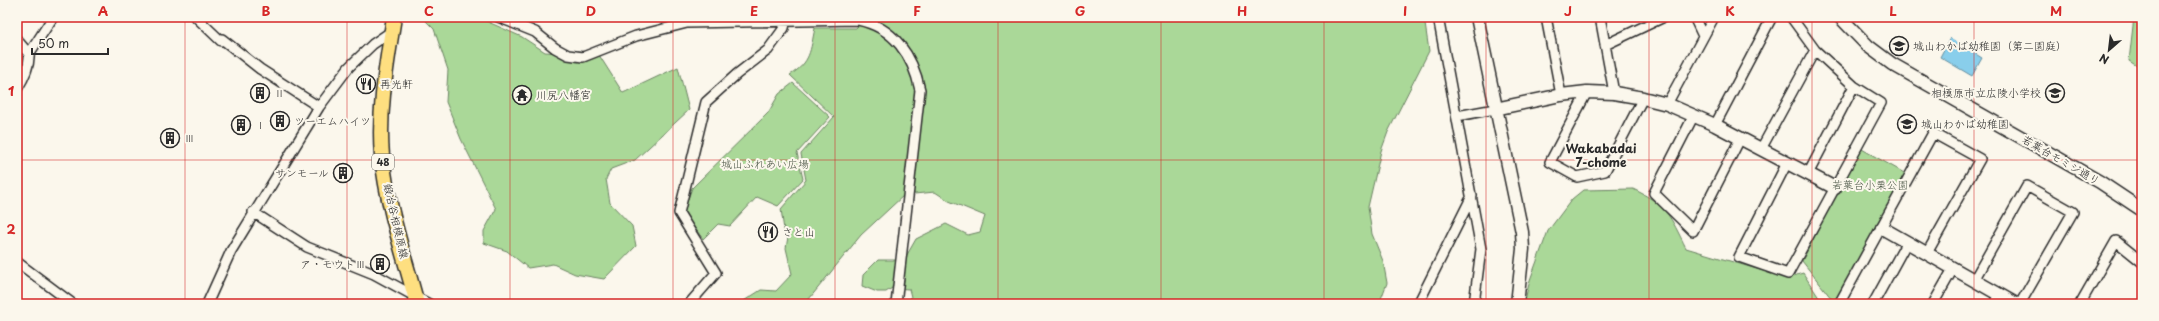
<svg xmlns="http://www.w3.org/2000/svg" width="2159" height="321" font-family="'Playpen Sans','Klee One',sans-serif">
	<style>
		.green { fill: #aad898; stroke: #6a8262 }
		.water { fill: #89ceeb; stroke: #638d9e }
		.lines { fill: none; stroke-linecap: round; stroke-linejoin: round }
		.street-casing { stroke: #2b2b2b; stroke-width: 12 }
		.secondary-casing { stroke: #2b2b2b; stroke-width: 15 }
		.primary-casing { stroke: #2b2b2b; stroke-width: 17 }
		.street { stroke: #fbf7ec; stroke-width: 9 }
		.secondary { stroke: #fbf7ec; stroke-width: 12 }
		.primary { stroke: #fedf80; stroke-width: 14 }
		.grid { fill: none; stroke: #d62828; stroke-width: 1; stroke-opacity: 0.55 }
		.labels { text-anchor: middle; stroke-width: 4; stroke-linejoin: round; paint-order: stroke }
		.shield { fill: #fbf7ec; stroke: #696865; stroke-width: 1 }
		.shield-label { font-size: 10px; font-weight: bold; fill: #2b2b2b }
		.poi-label { font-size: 11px; fill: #2b2b2b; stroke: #fbf7ec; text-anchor: start }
		.street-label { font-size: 11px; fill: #2b2b2b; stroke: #fbf7ec }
		.park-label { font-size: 11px; fill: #4b5646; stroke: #fbf7ec }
		.neighbourhood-label { font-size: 12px; font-weight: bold; fill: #2b2b2b; stroke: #fbf7ec }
		.neatline { fill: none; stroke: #d62828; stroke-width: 1.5 }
		.grid-label { font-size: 13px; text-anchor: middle; font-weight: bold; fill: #d62828 }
	</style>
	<rect width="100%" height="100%" fill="#fbf7ec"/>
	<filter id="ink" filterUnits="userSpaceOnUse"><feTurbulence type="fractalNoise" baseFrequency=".025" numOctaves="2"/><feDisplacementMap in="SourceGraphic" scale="8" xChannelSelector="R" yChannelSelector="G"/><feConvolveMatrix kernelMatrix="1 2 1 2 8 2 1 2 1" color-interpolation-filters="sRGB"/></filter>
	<g filter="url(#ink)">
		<path class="green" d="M422 17H477L522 37 545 52 599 55 623 93 678 67 689 110 635 160 611 169 606 179 610 203 632 226 636 246 604 279 575 274 553 264 528 268 507 251 484 243V231L496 209 461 139 446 102 448 70 434 29Z
			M866 17H1424L1429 51 1388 132 1381 151 1368 207 1372 234 1383 261 1387 283 1379 304H910L911 297 909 289 892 288 886 292H877L862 286 863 275 878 260H904L916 239 946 224 968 235 980 232 985 216 949 201 935 192 904 195 861 235 805 304H739L761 290 776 291 792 274 786 248 788 237 784 230 781 209 806 180 801 154 834 117 790 75C811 62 810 51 815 28H856Z
			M2134 17H2142V69L2129 61Z
			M793 83 830 117 797 153 803 179 778 206 757 197 730 226 718 224 703 239 683 212 692 188 768 113 779 94Z
			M1860 148 1906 174 1835 303 1802 261Z
			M1633 189C1667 205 1670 216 1686 248L1787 278 1803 273 1823 304H1524L1530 280 1548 231 1572 199 1583 190Z"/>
		<path class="water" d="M1950 38 1982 58 1972 76 1940 57Z"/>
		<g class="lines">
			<g class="street-casing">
				<path id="street" d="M196 17 221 41
					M498 17 535 32 555 48 568 55 583 57 636 36 687 23 858 20C894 27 913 56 920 90L896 304
					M1438 17 1481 249 1474 304
					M1546 17 1561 95
					M1600 17 1614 93
					M1694 17 1703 36
					M222 39 260 69 319 107
					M17 40 29 54
					M1605 45 1664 17
					M17 89C24 78 30 66 29 54L53 17
					M1587 92 1550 162 1577 177 1605 171 1643 98
					M1667 104 1714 17
					M1694 115 1654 193 1693 231 1740 139
					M1457 116 1495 109
					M1715 125 1772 17
					M1761 149 1815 50
					M1787 163 1739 257 1788 274 1881 103 1854 86 1815 50 1791 17
					M1808 174 1854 86
					M253 212 307 247 374 274 429 304
					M17 262 73 304
					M1974 280 2027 186 2073 212 2020 304
					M207 304 231 251 319 107 349 67 373 44 392 31
					M689 304 716 273 679 213 706 102 737 74 768 50 784 28 785 24 781 20
					M1418 304 1472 196
					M1839 304 1933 133 1980 159 1927 253
					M1873 304 1907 242
					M1933 304 1953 269
					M1994 304 1999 295
					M2080 304 2116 241 2142 262"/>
			</g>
			<g class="secondary-casing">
				<path id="secondary" d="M1477 17 1522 232 1523 249 1517 304
					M1840 17 1868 46 1892 64 2100 182 2142 210
					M1495 109 1561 95 1587 92 1614 93 1643 98 1667 104 1715 125 1835 188
					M1882 228 2016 304"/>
			</g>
			<g class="primary-casing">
				<path id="primary" d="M394 17C387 62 378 110 382 156 387 206 404 255 417 304"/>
			</g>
			<use href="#street" class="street"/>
			<use href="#secondary" class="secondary"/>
			<use href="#primary" class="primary"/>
		</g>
	</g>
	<path class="grid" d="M185 17V304M347 17V304M510 17V304M673 17V304M835 17V304M998 17V304M1161 17V304M1324 17V304M1486 17V304M1649 17V304M1812 17V304M1974 17V304M17 160H2142"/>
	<defs>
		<g id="school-ring" transform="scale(1)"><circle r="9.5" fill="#fbf7ec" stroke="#2b2b2b" stroke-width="1.5"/><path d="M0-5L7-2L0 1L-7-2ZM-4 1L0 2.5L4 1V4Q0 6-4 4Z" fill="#2b2b2b"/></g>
		<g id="restaurant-ring" transform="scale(1)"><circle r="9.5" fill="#fbf7ec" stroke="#2b2b2b" stroke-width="1.5"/><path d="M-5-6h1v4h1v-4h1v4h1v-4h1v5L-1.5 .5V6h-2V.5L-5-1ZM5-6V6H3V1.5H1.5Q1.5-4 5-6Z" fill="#2b2b2b"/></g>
		<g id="building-ring" transform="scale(1)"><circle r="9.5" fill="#fbf7ec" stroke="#2b2b2b" stroke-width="1.5"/><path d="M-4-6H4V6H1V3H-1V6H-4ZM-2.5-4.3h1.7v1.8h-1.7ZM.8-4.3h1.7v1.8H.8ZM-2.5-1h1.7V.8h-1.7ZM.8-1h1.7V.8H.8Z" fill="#2b2b2b"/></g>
		<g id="temple-ring" transform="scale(1)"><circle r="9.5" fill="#fbf7ec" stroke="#2b2b2b" stroke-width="1.5"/><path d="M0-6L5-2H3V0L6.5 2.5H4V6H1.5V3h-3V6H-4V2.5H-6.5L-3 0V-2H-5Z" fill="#2b2b2b"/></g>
	</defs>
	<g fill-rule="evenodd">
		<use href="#school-ring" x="1899" y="46"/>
		<use href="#restaurant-ring" x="366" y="84"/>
		<use href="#building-ring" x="260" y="93"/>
		<use href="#school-ring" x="2055" y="93"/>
		<use href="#temple-ring" x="522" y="95"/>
		<use href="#building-ring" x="280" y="121"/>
		<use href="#school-ring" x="1907" y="124"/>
		<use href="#building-ring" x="241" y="125"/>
		<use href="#building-ring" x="170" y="138"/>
		<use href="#building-ring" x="343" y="173"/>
		<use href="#restaurant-ring" x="768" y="232"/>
		<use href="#building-ring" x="380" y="264"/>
	</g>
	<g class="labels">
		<rect class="shield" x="372" y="154" width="22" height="16" rx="3"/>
		<g class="shield-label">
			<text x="383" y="166">48</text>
		</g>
		<g class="poi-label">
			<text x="1913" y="50">城山わかば幼稚園（第二園庭）</text>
			<text x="380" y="88">再光軒</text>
			<text x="274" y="97">Ⅱ</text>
			<text x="2041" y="97" text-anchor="end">相模原市立広陵小学校</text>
			<text x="536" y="99">川尻八幡宮</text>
			<text x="294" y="125">ツーエムハイツ</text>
			<text x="1921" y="128">城山わかば幼稚園</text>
			<text x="255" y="129">Ⅰ</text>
			<text x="184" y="142">Ⅲ</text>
			<text x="329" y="177" text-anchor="end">サンモール</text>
			<text x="782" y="236">さと山</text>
			<text x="366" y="268" text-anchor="end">ア・モウトⅢ</text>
		</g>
		<g class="street-label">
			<text transform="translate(2061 160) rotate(30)" y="4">若葉台モミジ通り</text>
			<text transform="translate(396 221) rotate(77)" y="4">鍛冶谷相模原線</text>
		</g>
		<g class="park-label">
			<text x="765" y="168">城山ふれあい広場</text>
			<text x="1870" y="189">若葉台小栗公園</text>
		</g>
		<g class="neighbourhood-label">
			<text x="1601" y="153">Wakabadai<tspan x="1601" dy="14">7-chome</tspan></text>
		</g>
	</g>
	<rect width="2159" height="321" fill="none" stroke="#fbf7ec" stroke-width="44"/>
	<g transform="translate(2109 50) rotate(208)" stroke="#fbf7ec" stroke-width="3" paint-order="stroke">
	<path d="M0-3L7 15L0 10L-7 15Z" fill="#2b2b2b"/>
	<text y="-6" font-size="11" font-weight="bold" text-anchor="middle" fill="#2b2b2b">N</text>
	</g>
	<path d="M32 48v6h76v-6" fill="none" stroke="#2b2b2b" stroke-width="2"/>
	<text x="38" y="48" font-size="12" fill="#2b2b2b" stroke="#fbf7ec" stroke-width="3" paint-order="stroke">50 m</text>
	<rect x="22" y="22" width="2115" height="277" class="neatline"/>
	<g class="grid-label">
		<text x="103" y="16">A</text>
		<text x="266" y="16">B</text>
		<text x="429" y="16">C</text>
		<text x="591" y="16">D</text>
		<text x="754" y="16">E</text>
		<text x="917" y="16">F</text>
		<text x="1080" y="16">G</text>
		<text x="1242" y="16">H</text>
		<text x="1405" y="16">I</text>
		<text x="1568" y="16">J</text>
		<text x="1730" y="16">K</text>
		<text x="1893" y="16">L</text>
		<text x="2056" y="16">M</text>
		<text x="11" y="96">1</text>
		<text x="11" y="234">2</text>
	</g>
</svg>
